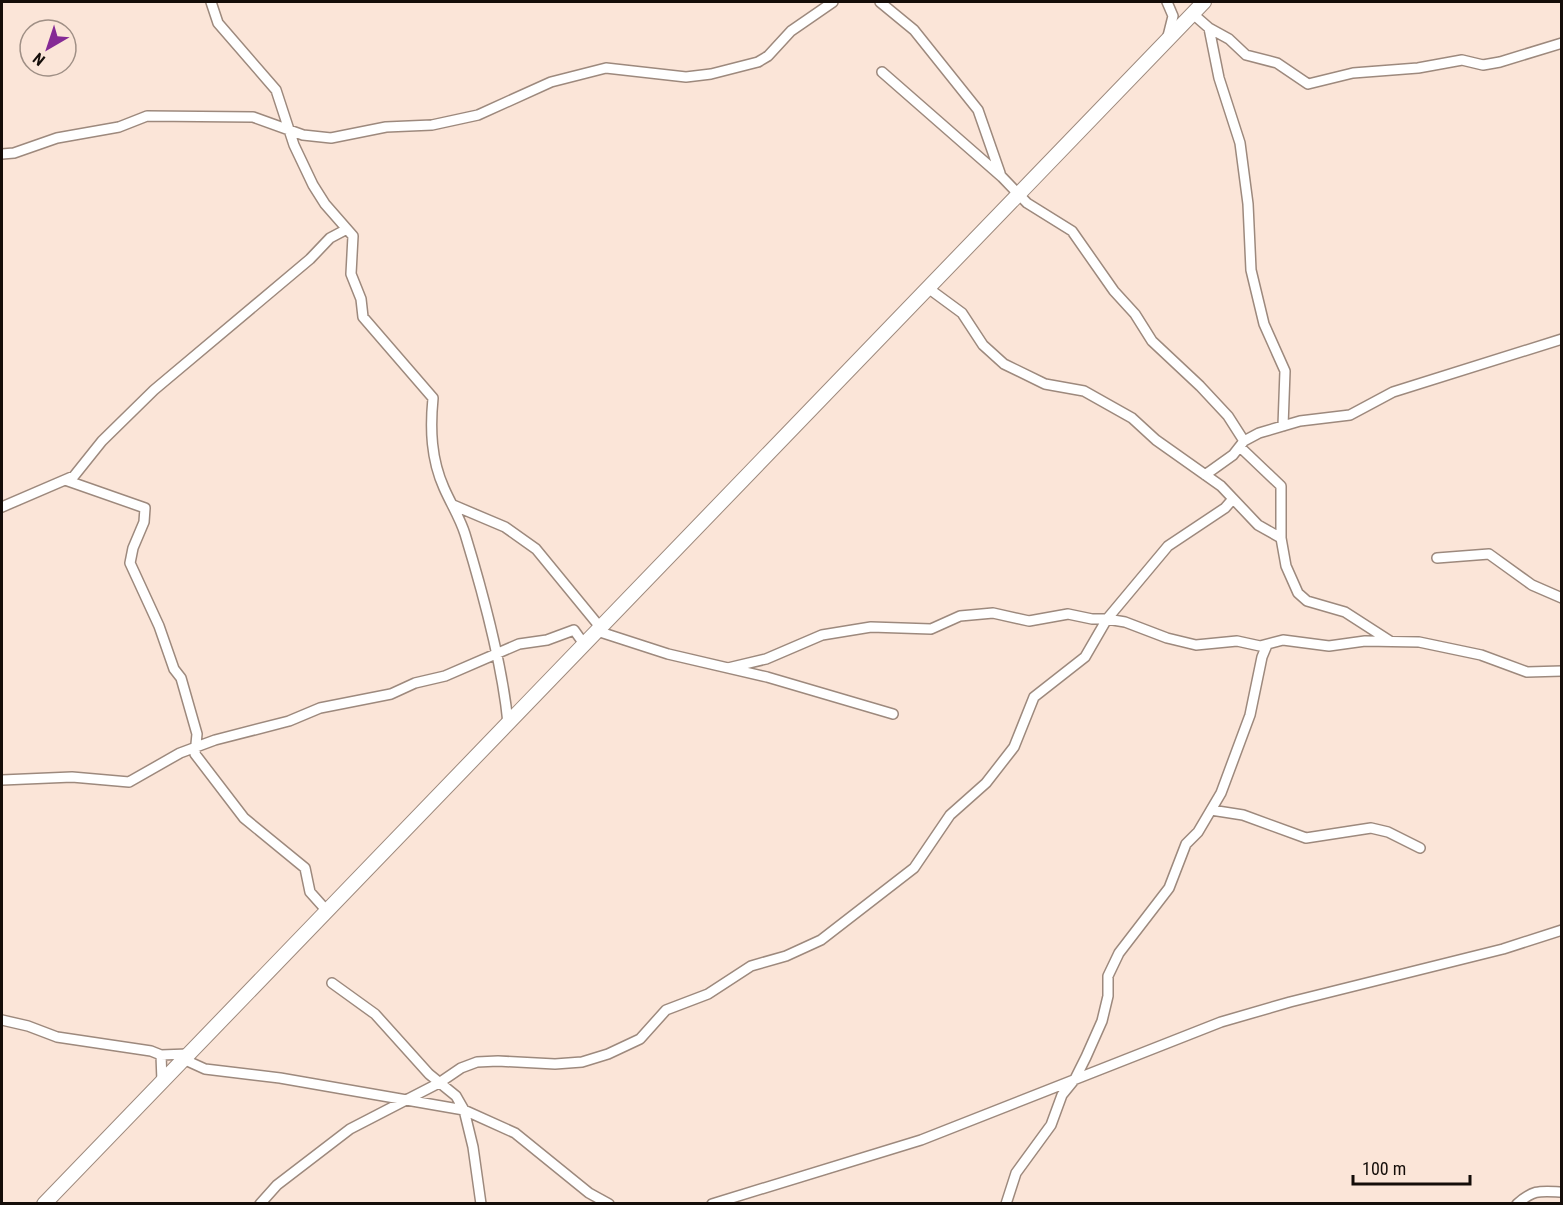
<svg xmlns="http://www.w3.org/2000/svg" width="1563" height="1205" font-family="'Roboto Condensed',sans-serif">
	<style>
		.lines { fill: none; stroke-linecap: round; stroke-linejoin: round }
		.street-casing { stroke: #9d897d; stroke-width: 12 }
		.secondary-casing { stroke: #9d897d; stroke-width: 16 }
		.street { stroke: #fff; stroke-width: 9 }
		.secondary { stroke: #fff; stroke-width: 14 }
	</style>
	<rect width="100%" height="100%" fill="#fbe5d8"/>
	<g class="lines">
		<g class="street-casing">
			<path id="street" d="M211 2 218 23 276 90 294 145 313 185 325 204 353 236 351 274 361 299 363 317 433 398C430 429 431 459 444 488 451 504 460 518 465 534 483 593 502 662 508 723
				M880 2 914 30 978 110 1000 173
				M1167 2 1173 16 1168 36
				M1193 14 1209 28 1219 78 1240 143 1248 204 1251 270 1264 324 1285 371 1283 426
				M1209 28 1229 39 1246 55 1277 63 1308 84 1353 73 1418 68 1462 60 1483 65 1500 62 1562 43
				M882 72 1002 177 1027 203 1072 231 1114 291 1135 314 1152 341 1200 386 1228 416 1244 441
				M2 154 14 153 57 138 119 127 147 116 253 117 303 135 331 138 386 127 432 125 478 115 551 82 606 68 686 77 711 74 758 62 768 56 791 31 833 2
				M928 288 962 313 983 345 1004 364 1045 384 1084 391 1132 418 1156 440 1221 486 1258 525 1281 538
				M1240 447 1281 486V538L1286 566 1298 593 1307 601 1345 612 1390 641
				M1205 475 1233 455 1244 441 1259 433 1300 421 1350 415 1393 392 1562 339
				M68 481 145 508 144 522 133 548 130 563 159 626 174 669 181 678 197 734 195 754 244 818 305 868 310 892 327 911
				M453 505 505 527 536 549 600 627
				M2 507 74 476 102 441 154 390 310 259 330 238 347 229
				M1437 558 1489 554 1532 585 1562 598
				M597 631 668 654 767 677 893 714
				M728 668 766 659 822 635 871 627 931 629 960 616 993 613 1029 621 1068 614 1092 619H1107L1125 622 1167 638 1196 645 1237 641 1260 646 1283 640 1329 646 1365 641 1419 642 1481 655 1527 672 1562 671
				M2 780 72 777 129 782 180 753 215 740 289 721 320 708 391 694 415 683 445 676 519 644 547 640 574 630 584 644
				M1211 810 1243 815 1306 838 1371 828 1388 832 1420 848
				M332 983 375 1014 429 1074 456 1096 464 1110 473 1147 481 1204
				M2 1020 28 1026 57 1037 151 1051 161 1055 188 1054
				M161 1055 162 1081
				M183 1059 205 1069 280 1078 464 1110 515 1133 589 1193 609 1204
				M260 1204 277 1185 350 1129 439 1083 461 1068 477 1062 498 1061 555 1064 582 1062 608 1054 640 1039 666 1010 708 994 751 966 786 956 821 940 914 868 950 815 986 783 1014 747 1034 697 1085 657 1107 619 1168 546 1225 508 1232 500
				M712 1204 921 1140 1221 1022 1290 1002 1503 949 1562 930
				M1006 1204 1016 1173 1051 1125 1062 1095 1075 1079 1086 1057 1102 1021 1108 996V976L1119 953 1169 888 1186 844 1198 832 1221 793 1250 715 1262 657 1267 645
				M1517 1204C1534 1189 1540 1191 1562 1192"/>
		</g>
		<g class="secondary-casing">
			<path id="secondary" d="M44 1204 1204 2"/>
		</g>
		<use href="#street" class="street"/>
		<use href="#secondary" class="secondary"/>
	</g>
	<rect width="1563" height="1205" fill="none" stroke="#140d09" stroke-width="6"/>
	<g transform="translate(48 48) rotate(219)"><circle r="28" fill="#fbe5d8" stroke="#9f8f85" stroke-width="1.5"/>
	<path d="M0-4.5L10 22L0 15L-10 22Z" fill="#852a95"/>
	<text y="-9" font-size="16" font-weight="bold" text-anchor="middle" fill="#140d09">N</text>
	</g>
	<path d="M1353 1175v9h117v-9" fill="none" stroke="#140d09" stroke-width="3"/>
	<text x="1362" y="1175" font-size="18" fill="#140d09" stroke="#fbe5d8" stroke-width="4.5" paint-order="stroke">100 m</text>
</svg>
